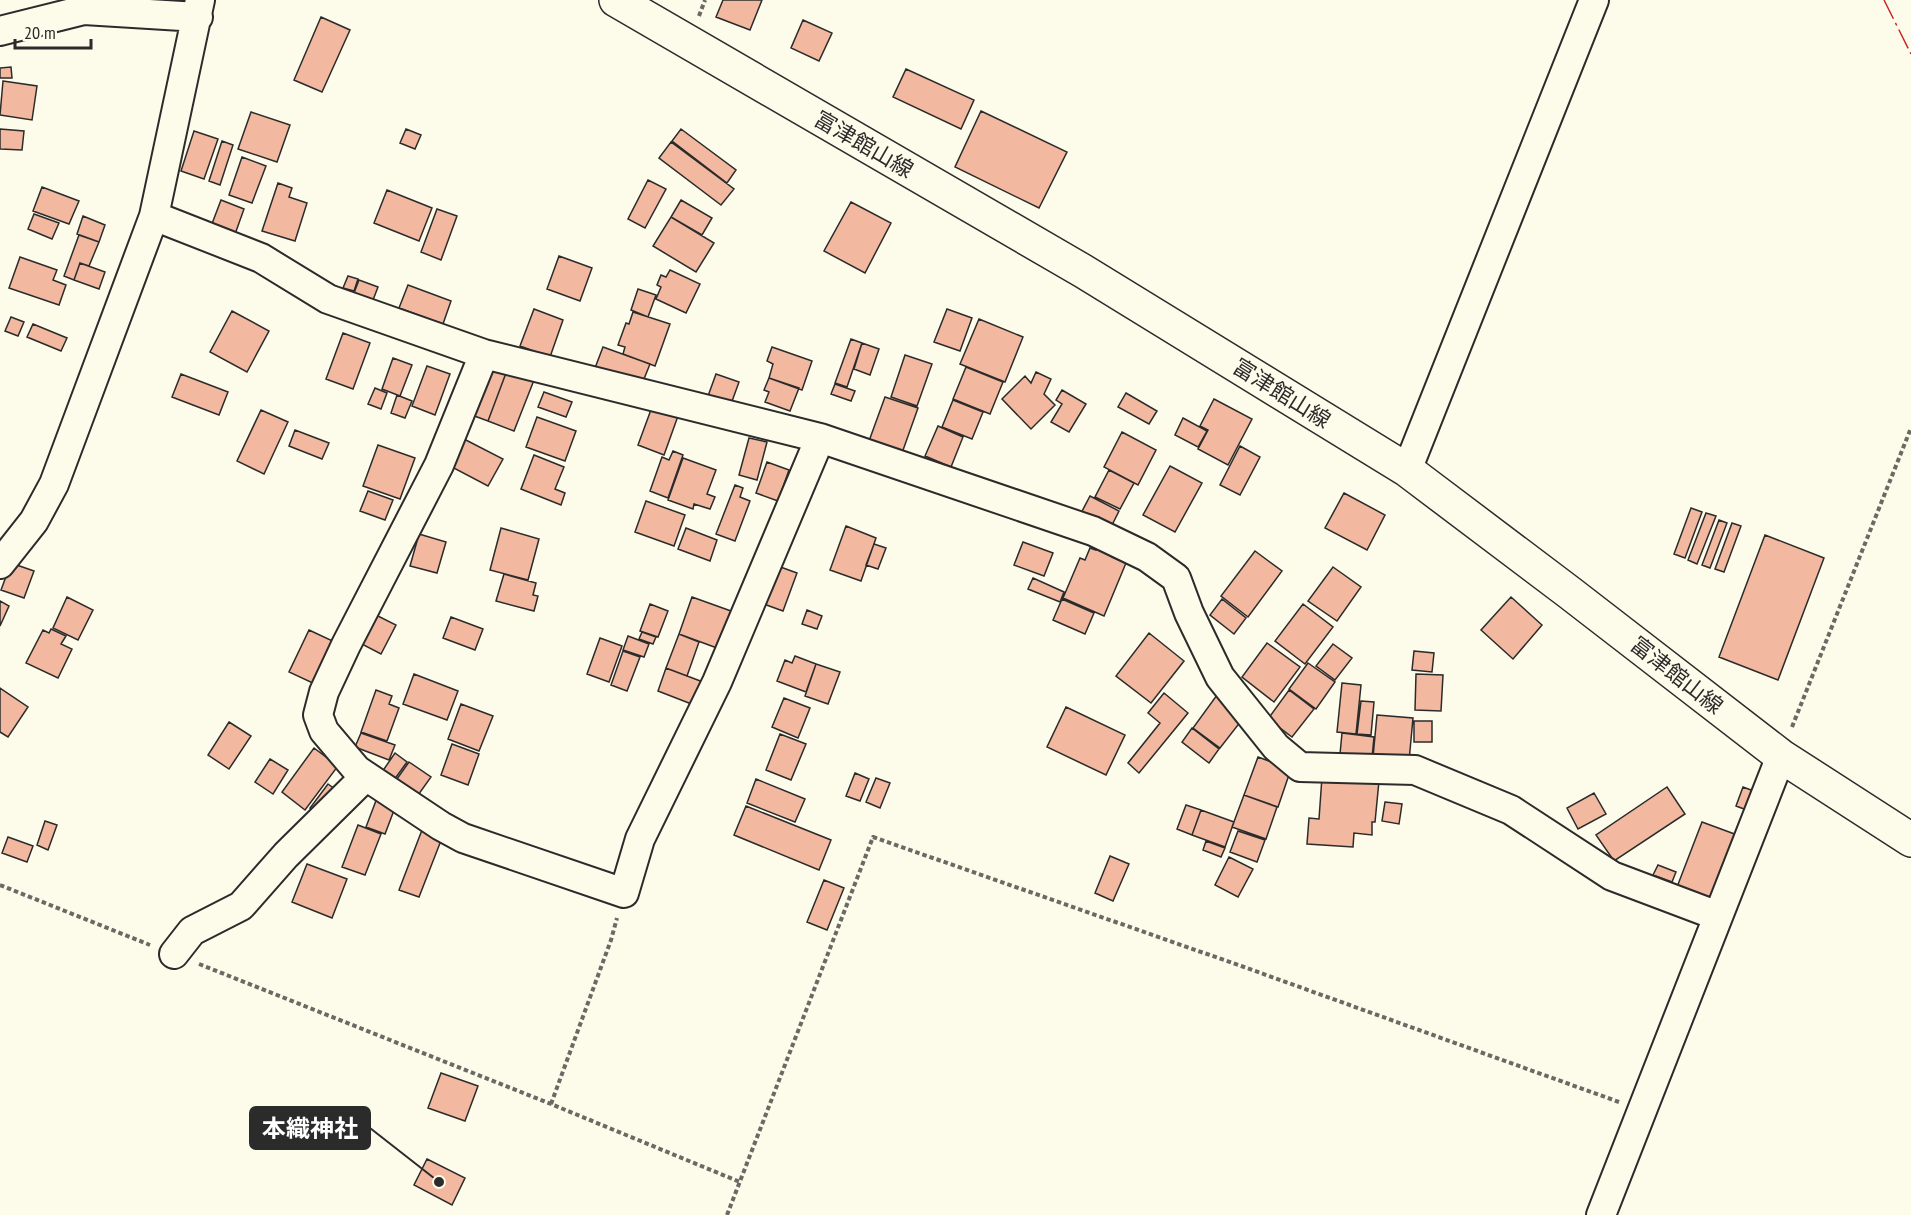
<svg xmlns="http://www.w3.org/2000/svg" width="1911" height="1215" font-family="'PT Sans Narrow','Noto Sans JP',sans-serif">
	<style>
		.building { fill: #f2b8a0; stroke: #2b2b2b; stroke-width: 1.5 }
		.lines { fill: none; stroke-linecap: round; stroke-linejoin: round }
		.minor-casing { stroke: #2b2b2b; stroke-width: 32 }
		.major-casing { stroke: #2b2b2b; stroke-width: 36 }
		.path { stroke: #6a6964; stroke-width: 4; stroke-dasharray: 4.5 3; stroke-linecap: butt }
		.minor { stroke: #fdfbea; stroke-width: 28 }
		.major { stroke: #fdfbea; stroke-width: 33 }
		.power { stroke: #c62828; stroke-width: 1.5; stroke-dasharray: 21 4.5 3 4.5; stroke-linecap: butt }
		.labels { text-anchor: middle; stroke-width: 4.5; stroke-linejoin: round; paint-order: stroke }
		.street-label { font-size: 22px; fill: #2b2b2b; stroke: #fdfbea }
		.leader { fill: none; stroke: #2b2b2b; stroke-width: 2 }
		.callout-dot { fill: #2b2b2b; stroke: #fdfbea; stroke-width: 2 }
		.callout { fill: #2b2b2b; stroke: #2b2b2b; stroke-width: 2 }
		.callout-label { font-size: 24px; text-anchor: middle; font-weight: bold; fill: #fff }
	</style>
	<rect width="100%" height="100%" fill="#fdfbea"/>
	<path class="building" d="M723 0H762L750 30 716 17Z
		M321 17 350 30 322 92 294 80Z
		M803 20 832 33 819 61 791 48Z
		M11 67 12 78H0V68Z
		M906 69 974 100 961 129 893 97Z
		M3 81 37 86 32 120 0 115Z
		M981 111 1067 152 1039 208 955 167Z
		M251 112 290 125 277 162 238 149Z
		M0 129 24 131 22 150 0 149Z
		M406 129 421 135 415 149 400 143Z
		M681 129 736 170 727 183 672 141Z
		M194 131 218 139 204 179 181 171Z
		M222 141 233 145 220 185 209 181Z
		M671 142 734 189 721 205 659 158Z
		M242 157 266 166 252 203 229 195Z
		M648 180 666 189 645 228 628 219Z
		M278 183 292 188 289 197 307 203 295 241 262 231Z
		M42 187 79 201 69 224 33 211Z
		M387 190 432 208 419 241 374 223Z
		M221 200 244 209 234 237 210 229Z
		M681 200 712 218 702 235 671 217Z
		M851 202 891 223 865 273 824 251Z
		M437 209 457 216 441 260 421 252Z
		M34 214 59 223 52 239 28 229Z
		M83 216 105 225 99 242 77 234Z
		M671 217 714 243 696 272 653 246Z
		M79 235 99 242 89 266 80 263 74 280 64 276Z
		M559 256 592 268 580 301 547 289Z
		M20 257 57 270 53 280 66 285 59 305 9 288Z
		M80 263 105 272 99 289 74 280Z
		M670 270 700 284 686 313 656 299 661 287 657 285 661 275 666 277Z
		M348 276 358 279 354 291 343 288Z
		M359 280 378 287 373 300 354 293Z
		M408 285 451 301 443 324 399 308Z
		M638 289 656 295 648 317 631 310Z
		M534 309 563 320 550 357 520 346Z
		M947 309 972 318 960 351 934 342Z
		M232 311 269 331 247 372 210 352Z
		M633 312 670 324 655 366 623 354 625 347 618 345 626 323 629 324Z
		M11 317 24 322 18 336 5 331Z
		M979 319 1023 337 1005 382 960 364Z
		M33 324 67 338 61 351 27 337Z
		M343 333 370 343 353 389 326 379Z
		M851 339 862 343 847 387 835 383Z
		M862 343 879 349 870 375 854 369Z
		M603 347 650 364 642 384 595 368Z
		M772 347 812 361 802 390 769 378 773 364 767 361Z
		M905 355 932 364 917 406 891 397Z
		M393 358 412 365 400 396 382 389Z
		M488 363 509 365 488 421 469 414Z
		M509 365 536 375 514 431 488 421Z
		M427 366 450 374 435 415 412 406Z
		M966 367 1003 382 990 414 953 399Z
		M1036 372 1051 379 1044 394 1055 405 1031 429 1002 399 1025 376 1031 383Z
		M181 374 228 392 219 415 172 397Z
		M716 374 739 382 731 404 708 396Z
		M769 378 799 388 790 411 765 402 769 392 764 390Z
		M835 384 855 391 851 401 831 394Z
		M375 388 387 393 381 409 368 404Z
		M1062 390 1086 404 1069 432 1051 422 1062 404 1056 400Z
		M544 392 572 402 566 417 538 407Z
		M1126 393 1157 411 1149 424 1118 407Z
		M397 395 412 401 405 418 391 413Z
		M885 397 918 408 902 453 869 441Z
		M1214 399 1252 419 1228 465 1198 449 1208 430 1200 426Z
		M953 400 983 412 972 439 942 427Z
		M652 407 678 416 664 455 638 445Z
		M261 410 288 422 264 474 237 461Z
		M537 417 576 431 565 461 526 447Z
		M1183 418 1207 431 1198 447 1175 435Z
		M938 426 963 437 951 467 925 456Z
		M295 430 329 443 322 459 289 446Z
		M1122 432 1156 450 1138 485 1104 467Z
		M462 438 503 459 488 486 448 465Z
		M749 438 767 442 757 480 739 475Z
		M378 445 415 458 400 499 363 486Z
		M1240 446 1260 457 1240 495 1220 485Z
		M673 451 683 455 668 498 650 491 662 457 669 460Z
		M534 455 564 467 555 489 565 493 561 505 521 489Z
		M683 458 716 470 707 494 715 497 710 509 694 504 693 509 668 500Z
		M767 462 789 470 778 501 756 493Z
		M1170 466 1202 483 1175 532 1143 515Z
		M1109 470 1134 483 1120 509 1095 497Z
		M735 485 743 488 740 497 750 501 735 541 716 534Z
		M368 491 393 500 385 520 360 511Z
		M1344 493 1385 515 1367 550 1325 528Z
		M1090 496 1119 511 1108 533 1079 517Z
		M646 501 685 515 674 546 635 532Z
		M1691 508 1702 512 1685 558 1674 554Z
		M1706 513 1716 516 1697 564 1688 560Z
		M1719 520 1727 523 1710 568 1702 565Z
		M1732 523 1741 526 1724 572 1715 569Z
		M846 526 876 538 861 581 830 570Z
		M501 528 539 539 528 580 490 570Z
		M686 528 717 540 710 561 678 549Z
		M419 534 446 542 437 573 410 566Z
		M1765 535 1824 558 1778 680 1719 657Z
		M1023 542 1053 553 1044 576 1014 565Z
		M874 544 886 548 878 569 866 565Z
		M1098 547 1113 554 1112 557 1126 563 1104 616 1063 598 1080 558 1085 560 1090 548 1096 550Z
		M1255 551 1282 571 1248 617 1221 596Z
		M11 563 34 571 24 598 1 590Z
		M775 565 797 573 783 611 761 603Z
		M1333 567 1361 587 1337 621 1308 601Z
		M504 574 536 583 533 595 538 596 534 611 496 601Z
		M1033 578 1064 592 1060 602 1028 589Z
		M67 597 93 610 78 640 53 628Z
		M692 597 731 611 717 648 679 634Z
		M1511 597 1542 625 1513 659 1481 630Z
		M1062 599 1094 613 1085 634 1053 620Z
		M1222 599 1246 618 1234 634 1210 615Z
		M0 601 9 606 0 626Z
		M650 604 668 611 658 637 640 631Z
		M1303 604 1333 627 1305 664 1275 641Z
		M807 610 822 616 817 629 802 624Z
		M368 611 396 625 381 654 354 640Z
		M451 617 483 629 475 650 443 638Z
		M51 629 66 636 61 644 72 649 58 678 26 663 43 630 49 633Z
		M309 630 337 643 317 685 289 672Z
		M642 632 656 637 653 644 639 639Z
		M1149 633 1184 661 1151 703 1116 676Z
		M679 634 699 642 687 676 666 668Z
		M628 636 649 644 644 657 623 650Z
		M600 638 622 646 609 682 587 674Z
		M1267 643 1300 667 1274 702 1242 677Z
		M1333 644 1352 658 1335 680 1316 666Z
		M623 651 640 657 627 691 611 685Z
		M1414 651 1434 653 1432 672 1412 670Z
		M795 656 816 664 806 692 777 681 785 660 792 663Z
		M1308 663 1335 682 1316 709 1289 689Z
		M816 664 840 672 828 704 805 696Z
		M666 668 703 682 694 705 658 691Z
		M414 674 458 691 447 720 403 704Z
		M1416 674 1443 675 1441 711 1415 710Z
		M1342 683 1361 685 1356 734 1337 732Z
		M0 688 28 707 8 737 0 732Z
		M376 690 392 696 389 704 399 708 387 741 361 732Z
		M1289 690 1314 709 1292 737 1268 719Z
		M1164 693 1188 713 1139 773 1128 763 1160 723 1148 713Z
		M1217 695 1245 716 1220 748 1193 728Z
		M784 698 810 708 798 738 772 727Z
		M1361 701 1374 702 1371 735 1357 734Z
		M461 704 493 716 479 751 448 739Z
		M1066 707 1125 735 1106 775 1047 747Z
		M1377 715 1413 718 1409 761 1373 757Z
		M1414 721H1432V742H1414Z
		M229 722 251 736 229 769 208 755Z
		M1192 728 1219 749 1209 763 1182 742Z
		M361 733 395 745 389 760 355 747Z
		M1342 733 1374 737 1372 758 1340 754Z
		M780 734 806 744 791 780 766 770Z
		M452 744 479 754 468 785 441 775Z
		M314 748 338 766 305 810 282 792Z
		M395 753 407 762 394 780 382 772Z
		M1258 757 1291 769 1278 807 1244 795Z
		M270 759 288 770 273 794 255 782Z
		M409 762 431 777 416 798 394 783Z
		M855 773 869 779 860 801 846 796Z
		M1322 777 1379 781 1375 822H1372V835L1354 833 1353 847 1307 844 1309 818 1319 819Z
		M876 778 890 783 880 808 866 802Z
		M756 779 805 799 795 822 747 803Z
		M328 784 339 792 321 816 310 808Z
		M1667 787 1685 814 1614 861 1596 835Z
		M1743 787 1759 793 1752 812 1736 806Z
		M1594 793 1606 814 1578 829 1567 808Z
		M1244 795 1277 807 1266 839 1232 827Z
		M377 798 396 805 385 834 366 827Z
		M1385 802 1402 804 1399 824 1382 821Z
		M1186 805 1201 810 1192 835 1177 829Z
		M746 806 831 840 819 870 734 835Z
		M1201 810 1234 822 1225 847 1192 835Z
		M45 821 57 825 48 850 37 845Z
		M1702 822 1740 836 1715 901 1677 887Z
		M358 825 381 834 365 875 342 867Z
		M422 830 442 838 419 897 399 890Z
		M1238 831 1265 840 1257 862 1230 852Z
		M8 837 33 846 27 862 2 853Z
		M1206 841 1225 848 1221 857 1203 850Z
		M1110 856 1129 864 1113 901 1095 893Z
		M1229 857 1253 869 1238 897 1215 885Z
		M307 864 347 879 332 918 292 902Z
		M1658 865 1676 872 1672 882 1653 875Z
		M824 880 844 888 827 930 807 922Z
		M441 1073 478 1086 465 1121 428 1108Z
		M427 1159 465 1178 452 1205 414 1185Z"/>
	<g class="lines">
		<g class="minor-casing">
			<path id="minor" d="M0 31 84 10 198 17
				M154 216 261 258 328 299 484 354 820 438 1093 531 1147 557 1176 578 1189 613 1220 677 1276 747 1300 767 1415 770 1511 810 1612 876 1718 916
				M484 354 439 465 346 645 324 692 318 715 324 731 357 770 441 826 463 838 624 893 640 839 717 682 820 438
				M1407 470 1594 0
				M0 564 34 521 54 484 154 216 200 0
				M174 954 192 931 241 906 286 855 366 776
				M1601 1215 1781 756"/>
		</g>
		<g class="major-casing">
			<path id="major" d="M616 0 1083 271 1407 470 1570 593 1781 756 1911 840"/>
		</g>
		<path class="path" d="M699 16 705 0
			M1792 727 1911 428
			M0 885 150 945
			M199 964 551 1104 740 1182
			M551 1104 611 940 617 918
			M727 1215 873 837 1244 967 1619 1102"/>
		<use href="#minor" class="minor"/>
		<use href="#major" class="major"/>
		<path class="power" d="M1884 0 1911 54"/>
	</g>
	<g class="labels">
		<g class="street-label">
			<text transform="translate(864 144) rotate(30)" y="8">富津館山線</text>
			<text transform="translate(1282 393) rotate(32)" y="8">富津館山線</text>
			<text transform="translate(1677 675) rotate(38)" y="8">富津館山線</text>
		</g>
	</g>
	<path class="leader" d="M439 1182L370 1128"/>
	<circle class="callout-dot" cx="439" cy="1182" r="6"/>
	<rect class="callout" x="250" y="1107" width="120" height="42" rx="6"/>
	<g class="callout-label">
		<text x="310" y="1137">本織神社</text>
	</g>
	<path d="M15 39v9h76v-9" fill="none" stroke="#2b2b2b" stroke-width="3"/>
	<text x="24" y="39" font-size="18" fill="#2b2b2b" stroke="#fdfbea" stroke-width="4.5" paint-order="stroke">20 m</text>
</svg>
